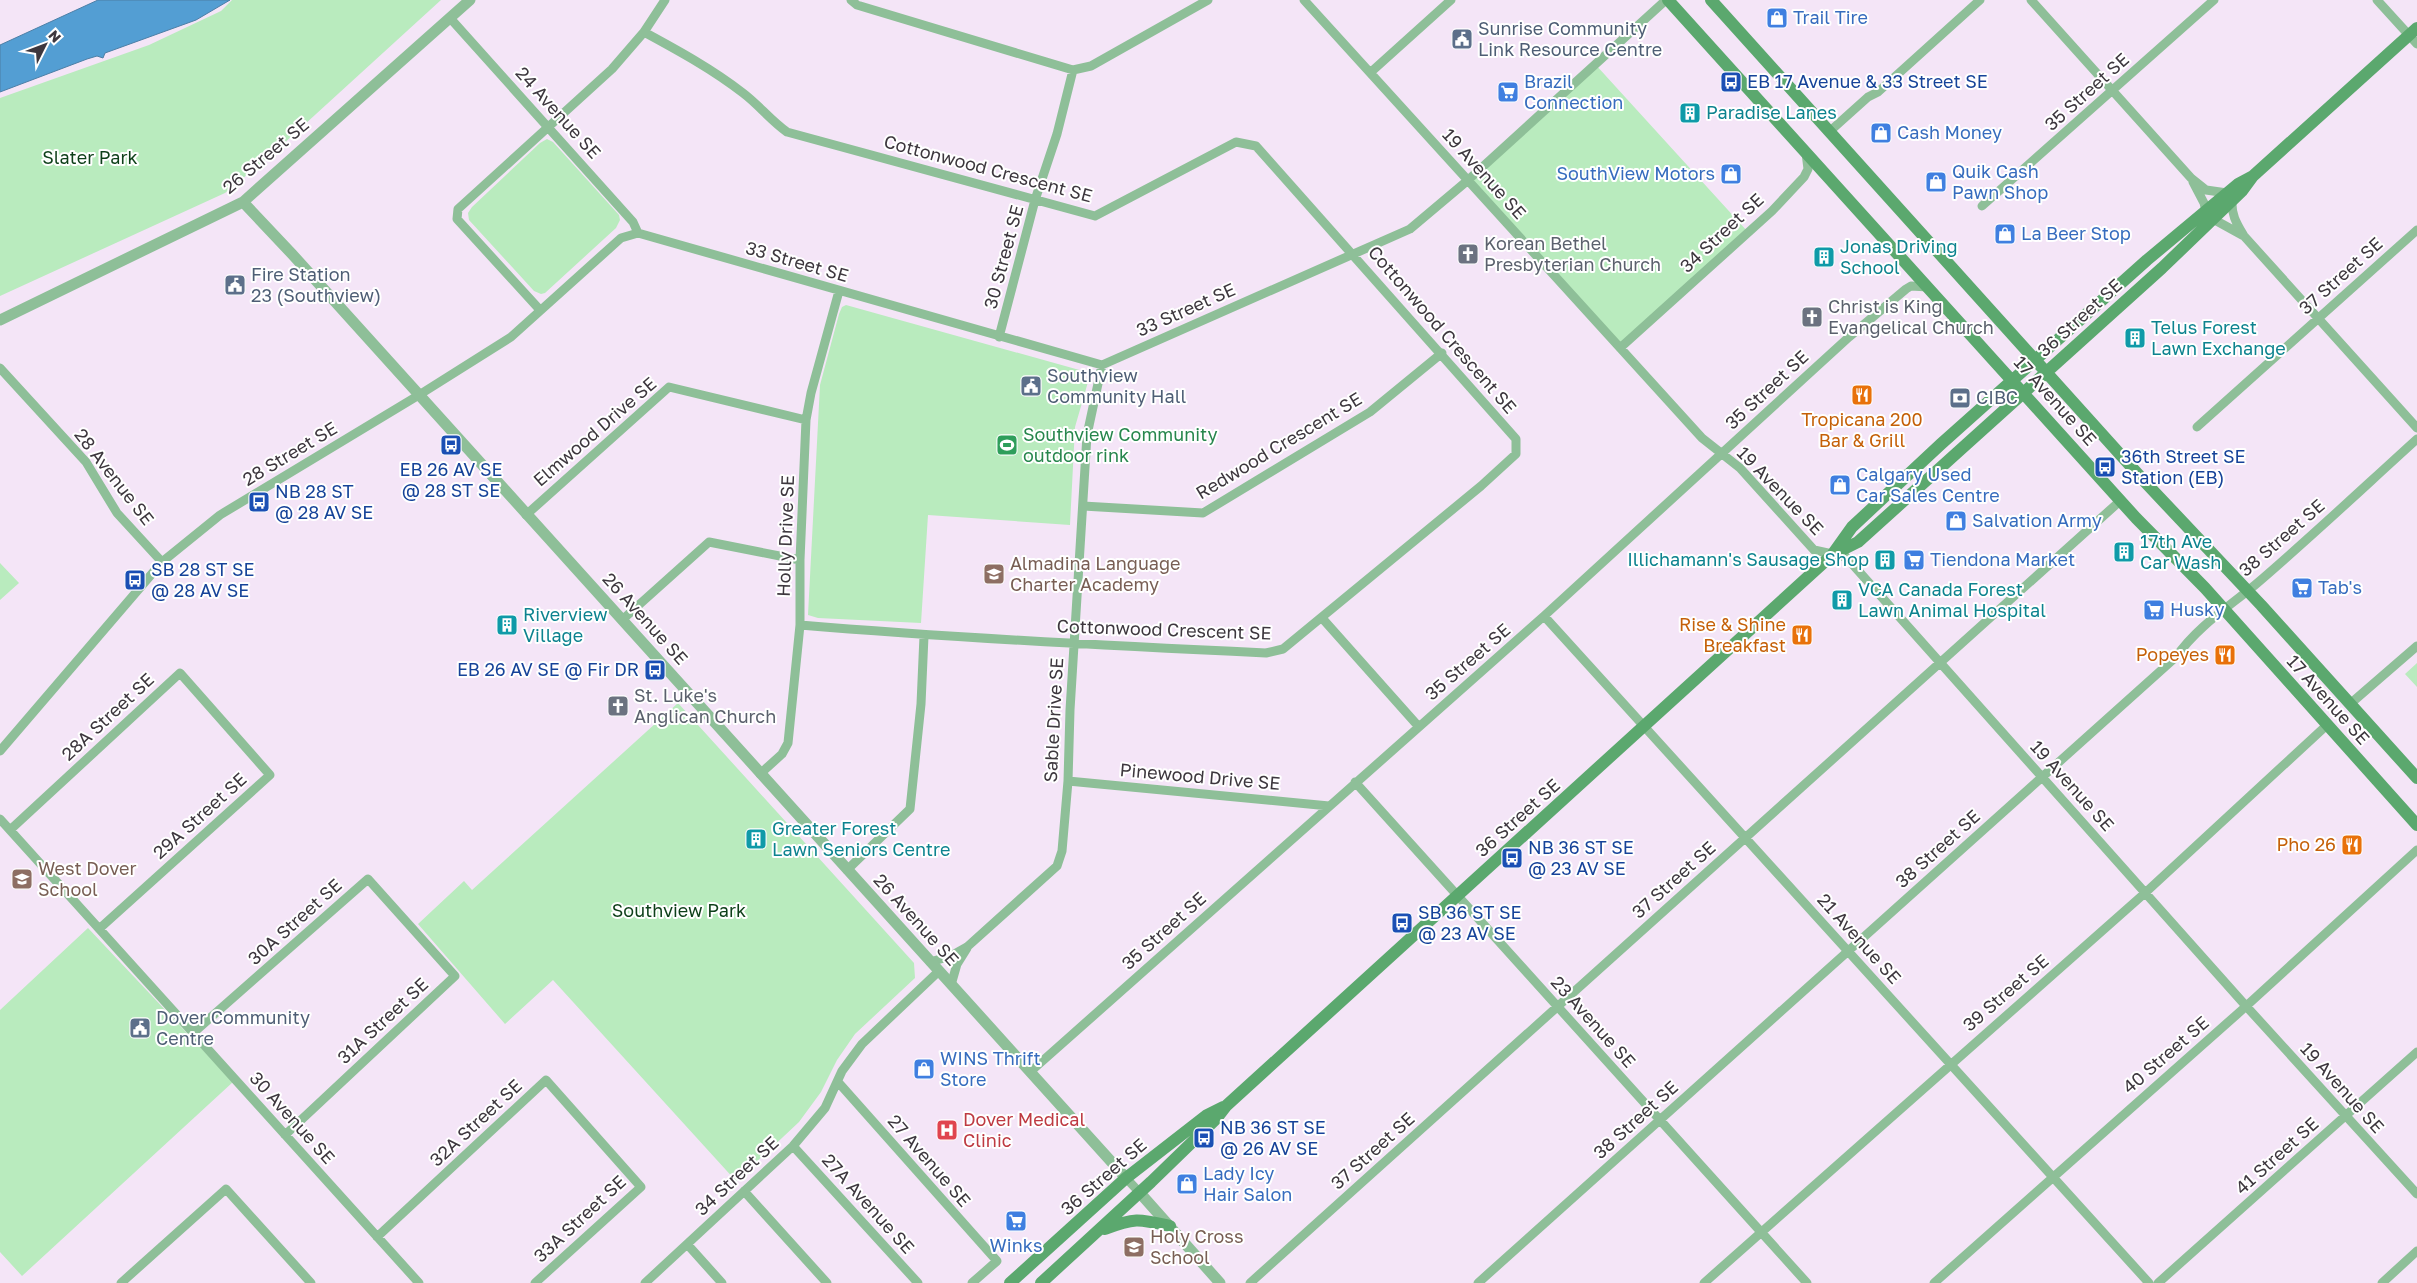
<svg xmlns="http://www.w3.org/2000/svg" width="2417" height="1283" font-family="'Golos Text',sans-serif">
	<style>
		.green { fill: #b9ebbe }
		.water { fill: #539ed3; stroke: #4c7fa6 }
		.lines { fill: none; stroke-linecap: round; stroke-linejoin: round }
		.minor { stroke: #8ebf98; stroke-width: 9 }
		.tertiary { stroke: #8ebf98; stroke-width: 11 }
		.secondary { stroke: #5ba86e; stroke-width: 12 }
		.labels { text-anchor: middle; stroke-width: 4; stroke-linejoin: round; paint-order: stroke }
		.shop-label { font-size: 18px; fill: #366cbe; stroke: #fff; text-anchor: start }
		.service-label { font-size: 18px; fill: #4e5e75; stroke: #fff; text-anchor: start }
		.transit-label { font-size: 18px; fill: #164399; stroke: #fff; text-anchor: start }
		.street-label { font-size: 18px; fill: #3d373e; stroke: #fff }
		.culture-label { font-size: 18px; fill: #0d838f; stroke: #fff; text-anchor: start }
		.park-label { font-size: 18px; fill: #0d3f19; stroke: #fff }
		.worship-label { font-size: 18px; fill: #5b616d; stroke: #fff; text-anchor: start }
		.food-label { font-size: 18px; fill: #c56008; stroke: #fff; text-anchor: end }
		.leisure-label { font-size: 18px; fill: #27864d; stroke: #fff; text-anchor: start }
		.education-label { font-size: 18px; fill: #785e54; stroke: #fff; text-anchor: start }
		.health-label { font-size: 18px; fill: #be3a42; stroke: #fff; text-anchor: start }
	</style>
	<rect width="100%" height="100%" fill="#f4e5f7"/>
	<path class="green" d="M232 0H441L270 156 225 193 0 296V98L149 45 221 11Z
		M1595 64 1748 232 1620 348 1467 181Z
		M547 139 553 142 619 215 620 220 616 228 545 293 541 294 534 291 469 220 468 213 472 207 540 143Z
		M846 305 1083 371 1088 382 1075 427 1070 525 928 515 921 623 818 618 808 615 820 385 839 314 842 307Z
		M0 563 19 583 0 600Z
		M2417 663V687L2405 674Z
		M678 703 914 963 915 978 855 1034 837 1060 821 1092 799 1122 736 1181 553 980 505 1024 418 924 464 881 472 890Z
		M88 928 233 1082 22 1276 0 1252V1010Z"/>
	<path class="water" d="M98 0H230L196 20 105 53 103 58 97 56 87 59 0 92V45Z"/>
	<g class="lines">
		<path class="minor" d="M851 0 857 5 1073 70 1091 66 1208 0
			M1304 0 1702 438 1740 468 1814 550 1846 557 2246 1006 2417 1194
			M2031 0 2191 178 2206 190 2227 193
			M2377 0 2417 44
			M450 18 633 222 638 233
			M644 32C679 51 712 69 743 93 759 105 770 120 787 132L1095 216 1236 142 1256 146 1516 439V454L1481 486 1283 649 1266 653C1111 646 955 638 800 625
			M1371 72 1451 0
			M1829 132 1868 97 1878 92 1980 0
			M2193 182 2204 203 2206 211
			M2232 200C2231 215 2237 224 2244 236L2417 428
			M1982 206 2214 0
			M2213 219 2242 235
			M638 233 1102 365 1410 229 1467 181 1666 0
			M540 310 457 219 458 209 612 69 644 32 665 0
			M999 337 1035 200 1057 134 1073 70
			M1620 348 1772 211 1804 177 1808 169 1806 153
			M0 368 86 462 117 513 162 562
			M2197 427 2417 230
			M1083 506 1203 513 1370 412 1442 353
			M526 515 669 387 806 420
			M1544 616 2149 1283
			M1322 618 1419 727
			M622 620 709 542 800 560
			M2350 704 2417 646
			M0 751 162 562 220 515 419 395 511 337 621 238 638 233
			M760 774 782 754 788 743 800 625V560L806 420 811 393 839 291
			M1068 781 1329 806
			M1355 782 1807 1283
			M0 819 419 1283
			M10 830 180 673 270 775 99 929
			M847 870 910 809 921 704 924 636
			M930 962 951 956 967 947 1057 866 1062 851 1068 781 1070 710 1087 435 1102 365
			M951 985 957 964 967 948
			M193 1033 368 879 455 976 285 1135
			M1030 1072 1544 616 1849 337 1906 289 1911 286 1928 287
			M838 1082 997 1261 972 1283
			M793 1146 918 1283
			M1126 1178 1140 1193
			M744 1191 827 1283
			M377 1237 546 1080 641 1187 535 1283
			M687 1244 722 1283
			M121 1283 226 1189 311 1283
			M645 1283 793 1146 825 1108 842 1071 862 1044 939 971
			M1250 1283 2120 501
			M1478 1283 2176 657C2197 627 2227 608 2255 585 2310 538 2363 488 2417 439
			M1704 1283 2145 893 2327 725
			M1934 1283 2243 1009 2417 850
			M2158 1283 2417 1052
			M2382 1283 2417 1251"/>
		<path class="tertiary" d="M243 202 292 254 1126 1178
			M0 320 243 202 470 0
			M1140 1193 1220 1283"/>
		<path class="secondary" d="M1668 0 2136 518 2205 588 2417 825
			M1711 0 2145 482 2261 605 2417 778
			M1834 554 1858 542 2162 268 2242 191 2253 176 2417 28
			M1105 1229C1135 1217 1140 1219 1170 1226
			M1010 1283 1126 1178 1207 1115 1223 1107
			M1041 1283 1151 1182 1216 1119 1226 1106 1832 555 1852 527 1941 444 2147 260 2238 184 2253 176"/>
	</g>
	<defs>
		<g id="shop-square" transform="scale(1.125)"><rect x="-9" y="-9" width="18" height="18" rx="4" fill="#3f7fe0" stroke="#fff"/><path d="M-5-2.5h2.3a2.7 3.5 0 0 1 5.4 0H5L5.5 6h-11ZM-1.5-2.5h3a1.5 2.3 0 0 0-3 0Z" fill="#fff"/></g>
		<g id="civic-square" transform="scale(1.125)"><rect x="-9" y="-9" width="18" height="18" rx="4" fill="#5c6f8a" stroke="#fff"/><path d="M-.6-6.5H3V-4.5H.6V-3L4-1V1h2V6H-6V1h2V-1L-.6-3ZM-1.2 2.5V6h2.4V2.5Z" fill="#fff"/></g>
		<g id="bus-square" transform="scale(1.125)"><rect x="-9" y="-9" width="18" height="18" rx="4" fill="#1a4fb4" stroke="#fff"/><path d="M-5-6H5V4H4V6H2V4H-2V6H-4V4H-5ZM-3.5-4V0h7V-4ZM-3.5 1.2v1.5H-2V1.2ZM2 1.2v1.5H3.5V1.2Z" fill="#fff"/></g>
		<g id="supermarket-square" transform="scale(1.125)"><rect x="-9" y="-9" width="18" height="18" rx="4" fill="#3f7fe0" stroke="#fff"/><path d="M-6-5.5h2.5l.6 2H6L4.5 2H-2.5L-4.4-4H-6ZM-1.5 3.2a1.3 1.3 0 1 0 .1 0ZM3 3.2a1.3 1.3 0 1 0 .1 0Z" fill="#fff"/></g>
		<g id="building-square" transform="scale(1.125)"><rect x="-9" y="-9" width="18" height="18" rx="4" fill="#0f9aa8" stroke="#fff"/><path d="M-4-6H4V6H1V3H-1V6H-4ZM-2.5-4.3h1.7v1.8h-1.7ZM.8-4.3h1.7v1.8H.8ZM-2.5-1h1.7V.8h-1.7ZM.8-1h1.7V.8H.8Z" fill="#fff"/></g>
		<g id="church-square" transform="scale(1.125)"><rect x="-9" y="-9" width="18" height="18" rx="4" fill="#6b7280" stroke="#fff"/><path d="M-1.2-6h2.4v3.5h3.3v2.4h-3.3V6h-2.4V-.1h-3.3v-2.4h3.3Z" fill="#fff"/></g>
		<g id="restaurant-square" transform="scale(1.125)"><rect x="-9" y="-9" width="18" height="18" rx="4" fill="#e8710a" stroke="#fff"/><path d="M-5-6h1v4h1v-4h1v4h1v-4h1v5L-1.5 .5V6h-2V.5L-5-1ZM5-6V6H3V1.5H1.5Q1.5-4 5-6Z" fill="#fff"/></g>
		<g id="bank-square" transform="scale(1.125)"><rect x="-9" y="-9" width="18" height="18" rx="4" fill="#5c6f8a" stroke="#fff"/><path d="M-6-4H6V4H-6ZM0-2.3a2.3 2.3 0 1 0 0 4.6a2.3 2.3 0 1 0 0-4.6Z" fill="#fff"/></g>
		<g id="stadium-square" transform="scale(1.125)"><rect x="-9" y="-9" width="18" height="18" rx="4" fill="#2e9e5b" stroke="#fff"/><path d="M0-5a6.5 5 0 1 0 0 10a6.5 5 0 1 0 0-10ZM-3.5-1.8h7v3.6h-7Z" fill="#fff"/></g>
		<g id="school-square" transform="scale(1.125)"><rect x="-9" y="-9" width="18" height="18" rx="4" fill="#8d6e63" stroke="#fff"/><path d="M0-5L7-2L0 1L-7-2ZM-4 1L0 2.5L4 1V4Q0 6-4 4Z" fill="#fff"/></g>
		<g id="hospital-square" transform="scale(1.125)"><rect x="-9" y="-9" width="18" height="18" rx="4" fill="#e0444e" stroke="#fff"/><path d="M-5-5h3v3.5h4V-5h3V5h-3V1.5h-4V5h-3Z" fill="#fff"/></g>
	</defs>
	<g fill-rule="evenodd">
		<use href="#shop-square" x="1777" y="18"/>
		<use href="#civic-square" x="1462" y="39"/>
		<use href="#bus-square" x="1731" y="82"/>
		<use href="#supermarket-square" x="1508" y="92"/>
		<use href="#building-square" x="1690" y="113"/>
		<use href="#shop-square" x="1881" y="133"/>
		<use href="#shop-square" x="1731" y="174"/>
		<use href="#shop-square" x="1936" y="182"/>
		<use href="#shop-square" x="2005" y="234"/>
		<use href="#church-square" x="1468" y="254"/>
		<use href="#building-square" x="1824" y="257"/>
		<use href="#civic-square" x="235" y="285"/>
		<use href="#church-square" x="1812" y="317"/>
		<use href="#building-square" x="2135" y="338"/>
		<use href="#civic-square" x="1031" y="386"/>
		<use href="#restaurant-square" x="1862" y="395"/>
		<use href="#bank-square" x="1960" y="398"/>
		<use href="#bus-square" x="451" y="445"/>
		<use href="#stadium-square" x="1007" y="445"/>
		<use href="#bus-square" x="2105" y="467"/>
		<use href="#shop-square" x="1840" y="485"/>
		<use href="#bus-square" x="259" y="502"/>
		<use href="#shop-square" x="1956" y="521"/>
		<use href="#building-square" x="2124" y="552"/>
		<use href="#building-square" x="1885" y="560"/>
		<use href="#supermarket-square" x="1914" y="560"/>
		<use href="#school-square" x="994" y="574"/>
		<use href="#bus-square" x="135" y="580"/>
		<use href="#supermarket-square" x="2302" y="588"/>
		<use href="#building-square" x="1842" y="600"/>
		<use href="#supermarket-square" x="2154" y="610"/>
		<use href="#building-square" x="507" y="625"/>
		<use href="#restaurant-square" x="1802" y="635"/>
		<use href="#restaurant-square" x="2225" y="655"/>
		<use href="#bus-square" x="655" y="670"/>
		<use href="#church-square" x="618" y="706"/>
		<use href="#building-square" x="756" y="839"/>
		<use href="#restaurant-square" x="2352" y="845"/>
		<use href="#bus-square" x="1512" y="858"/>
		<use href="#school-square" x="22" y="879"/>
		<use href="#bus-square" x="1402" y="923"/>
		<use href="#civic-square" x="140" y="1028"/>
		<use href="#shop-square" x="924" y="1069"/>
		<use href="#hospital-square" x="947" y="1130"/>
		<use href="#bus-square" x="1204" y="1138"/>
		<use href="#shop-square" x="1187" y="1184"/>
		<use href="#supermarket-square" x="1016" y="1221"/>
		<use href="#school-square" x="1134" y="1247"/>
	</g>
	<g class="labels">
		<g class="shop-label">
			<text x="1793" y="24">Trail Tire</text>
			<text x="1524" y="88">Brazil<tspan x="1524" dy="21">Connection</tspan></text>
			<text x="1897" y="139">Cash Money</text>
			<text x="1952" y="178">Quik Cash<tspan x="1952" dy="21">Pawn Shop</tspan></text>
			<text x="1715" y="180" text-anchor="end">SouthView Motors</text>
			<text x="2021" y="240">La Beer Stop</text>
			<text x="1856" y="481">Calgary Used<tspan x="1856" dy="21">Car Sales Centre</tspan></text>
			<text x="1972" y="527">Salvation Army</text>
			<text x="1930" y="566">Tiendona Market</text>
			<text x="2318" y="594">Tab's</text>
			<text x="2170" y="616">Husky</text>
			<text x="940" y="1065">WINS Thrift<tspan x="940" dy="21">Store</tspan></text>
			<text x="1203" y="1180">Lady Icy<tspan x="1203" dy="21">Hair Salon</tspan></text>
			<text x="1016" y="1252" text-anchor="middle">Winks</text>
		</g>
		<g class="service-label">
			<text x="1478" y="35">Sunrise Community<tspan x="1478" dy="21">Link Resource Centre</tspan></text>
			<text x="251" y="281">Fire Station<tspan x="251" dy="21">23 (Southview)</tspan></text>
			<text x="1047" y="382">Southview<tspan x="1047" dy="21">Community Hall</tspan></text>
			<text x="1976" y="404">CIBC</text>
			<text x="156" y="1024">Dover Community<tspan x="156" dy="21">Centre</tspan></text>
		</g>
		<g class="transit-label">
			<text x="1747" y="88">EB 17 Avenue &amp; 33 Street SE</text>
			<text x="2121" y="463">36th Street SE<tspan x="2121" dy="21">Station (EB)</tspan></text>
			<text x="451" y="476" text-anchor="middle">EB 26 AV SE<tspan x="451" dy="21">@ 28 ST SE</tspan></text>
			<text x="275" y="498">NB 28 ST<tspan x="275" dy="21">@ 28 AV SE</tspan></text>
			<text x="151" y="576">SB 28 ST SE<tspan x="151" dy="21">@ 28 AV SE</tspan></text>
			<text x="639" y="676" text-anchor="end">EB 26 AV SE @ Fir DR</text>
			<text x="1528" y="854">NB 36 ST SE<tspan x="1528" dy="21">@ 23 AV SE</tspan></text>
			<text x="1418" y="919">SB 36 ST SE<tspan x="1418" dy="21">@ 23 AV SE</tspan></text>
			<text x="1220" y="1134">NB 36 ST SE<tspan x="1220" dy="21">@ 26 AV SE</tspan></text>
		</g>
		<g class="street-label">
			<text transform="translate(2087 92) rotate(-42)" y="6">35 Street SE</text>
			<text transform="translate(558 113) rotate(48)" y="6">24 Avenue SE</text>
			<text transform="translate(266 156) rotate(-40)" y="6">26 Street SE</text>
			<text transform="translate(988 169) rotate(15)" y="6">Cottonwood Crescent SE</text>
			<text transform="translate(1484 174) rotate(48)" y="6">19 Avenue SE</text>
			<text transform="translate(1722 233) rotate(-43)" y="6">34 Street SE</text>
			<text transform="translate(1004 257) rotate(-75)" y="6">30 Street SE</text>
			<text transform="translate(797 262) rotate(16)" y="6">33 Street SE</text>
			<text transform="translate(2341 276) rotate(-42)" y="6">37 Street SE</text>
			<text transform="translate(1186 310) rotate(-24)" y="6">33 Street SE</text>
			<text transform="translate(2080 318) rotate(-42)" y="6">36 Street SE</text>
			<text transform="translate(1442 330) rotate(49)" y="6">Cottonwood Crescent SE</text>
			<text transform="translate(1767 390) rotate(-43)" y="6">35 Street SE</text>
			<text transform="translate(2055 401) rotate(48)" y="6">17 Avenue SE</text>
			<text transform="translate(595 432) rotate(-41)" y="6">Elmwood Drive SE</text>
			<text transform="translate(1279 446) rotate(-31)" y="6">Redwood Crescent SE</text>
			<text transform="translate(290 454) rotate(-31)" y="6">28 Street SE</text>
			<text transform="translate(114 477) rotate(52)" y="6">28 Avenue SE</text>
			<text transform="translate(1780 491) rotate(46)" y="6">19 Avenue SE</text>
			<text transform="translate(786 536) rotate(-88)" y="6">Holly Drive SE</text>
			<text transform="translate(2282 538) rotate(-41)" y="6">38 Street SE</text>
			<text transform="translate(645 619) rotate(48)" y="6">26 Avenue SE</text>
			<text transform="translate(1164 630) rotate(2)" y="6">Cottonwood Crescent SE</text>
			<text transform="translate(1468 662) rotate(-41)" y="6">35 Street SE</text>
			<text transform="translate(2328 700) rotate(48)" y="6">17 Avenue SE</text>
			<text transform="translate(108 717) rotate(-43)" y="6">28A Street SE</text>
			<text transform="translate(1054 720) rotate(-87)" y="6">Sable Drive SE</text>
			<text transform="translate(1200 777) rotate(5)" y="6">Pinewood Drive SE</text>
			<text transform="translate(2072 786) rotate(48)" y="6">19 Avenue SE</text>
			<text transform="translate(200 816) rotate(-42)" y="6">29A Street SE</text>
			<text transform="translate(1518 818) rotate(-42)" y="6">36 Street SE</text>
			<text transform="translate(1938 849) rotate(-42)" y="6">38 Street SE</text>
			<text transform="translate(1674 880) rotate(-42)" y="6">37 Street SE</text>
			<text transform="translate(916 920) rotate(48)" y="6">26 Avenue SE</text>
			<text transform="translate(295 922) rotate(-42)" y="6">30A Street SE</text>
			<text transform="translate(1164 931) rotate(-42)" y="6">35 Street SE</text>
			<text transform="translate(1859 939) rotate(48)" y="6">21 Avenue SE</text>
			<text transform="translate(2006 993) rotate(-41)" y="6">39 Street SE</text>
			<text transform="translate(383 1021) rotate(-43)" y="6">31A Street SE</text>
			<text transform="translate(1593 1022) rotate(48)" y="6">23 Avenue SE</text>
			<text transform="translate(2166 1055) rotate(-41)" y="6">40 Street SE</text>
			<text transform="translate(2342 1088) rotate(48)" y="6">19 Avenue SE</text>
			<text transform="translate(292 1118) rotate(48)" y="6">30 Avenue SE</text>
			<text transform="translate(1636 1120) rotate(-42)" y="6">38 Street SE</text>
			<text transform="translate(476 1123) rotate(-43)" y="6">32A Street SE</text>
			<text transform="translate(1373 1151) rotate(-42)" y="6">37 Street SE</text>
			<text transform="translate(2277 1156) rotate(-42)" y="6">41 Street SE</text>
			<text transform="translate(929 1161) rotate(49)" y="6">27 Avenue SE</text>
			<text transform="translate(737 1176) rotate(-43)" y="6">34 Street SE</text>
			<text transform="translate(1104 1177) rotate(-41)" y="6">36 Street SE</text>
			<text transform="translate(868 1204) rotate(48)" y="6">27A Avenue SE</text>
			<text transform="translate(580 1219) rotate(-43)" y="6">33A Street SE</text>
		</g>
		<g class="culture-label">
			<text x="1706" y="119">Paradise Lanes</text>
			<text x="1840" y="253">Jonas Driving<tspan x="1840" dy="21">School</tspan></text>
			<text x="2151" y="334">Telus Forest<tspan x="2151" dy="21">Lawn Exchange</tspan></text>
			<text x="2140" y="548">17th Ave<tspan x="2140" dy="21">Car Wash</tspan></text>
			<text x="1869" y="566" text-anchor="end">Illichamann's Sausage Shop</text>
			<text x="1858" y="596">VCA Canada Forest<tspan x="1858" dy="21">Lawn Animal Hospital</tspan></text>
			<text x="523" y="621">Riverview<tspan x="523" dy="21">Village</tspan></text>
			<text x="772" y="835">Greater Forest<tspan x="772" dy="21">Lawn Seniors Centre</tspan></text>
		</g>
		<g class="park-label">
			<text x="90" y="164">Slater Park</text>
			<text x="679" y="917">Southview Park</text>
		</g>
		<g class="worship-label">
			<text x="1484" y="250">Korean Bethel<tspan x="1484" dy="21">Presbyterian Church</tspan></text>
			<text x="1828" y="313">Christ is King<tspan x="1828" dy="21">Evangelical Church</tspan></text>
			<text x="634" y="702">St. Luke's<tspan x="634" dy="21">Anglican Church</tspan></text>
		</g>
		<g class="food-label">
			<text x="1862" y="426" text-anchor="middle">Tropicana 200<tspan x="1862" dy="21">Bar &amp; Grill</tspan></text>
			<text x="1786" y="631">Rise &amp; Shine<tspan x="1786" dy="21">Breakfast</tspan></text>
			<text x="2209" y="661">Popeyes</text>
			<text x="2336" y="851">Pho 26</text>
		</g>
		<g class="leisure-label">
			<text x="1023" y="441">Southview Community<tspan x="1023" dy="21">outdoor rink</tspan></text>
		</g>
		<g class="education-label">
			<text x="1010" y="570">Almadina Language<tspan x="1010" dy="21">Charter Academy</tspan></text>
			<text x="38" y="875">West Dover<tspan x="38" dy="21">School</tspan></text>
			<text x="1150" y="1243">Holy Cross<tspan x="1150" dy="21">School</tspan></text>
		</g>
		<g class="health-label">
			<text x="963" y="1126">Dover Medical<tspan x="963" dy="21">Clinic</tspan></text>
		</g>
	</g>
	<g transform="translate(45 45) rotate(48)" stroke="#ffffff" stroke-width="4" paint-order="stroke">
	<path d="M0-4L9 19L0 12L-9 19Z" fill="#3d373e"/>
	<text y="-8" font-size="14" font-weight="bold" text-anchor="middle" fill="#3d373e">N</text>
	</g>
</svg>
